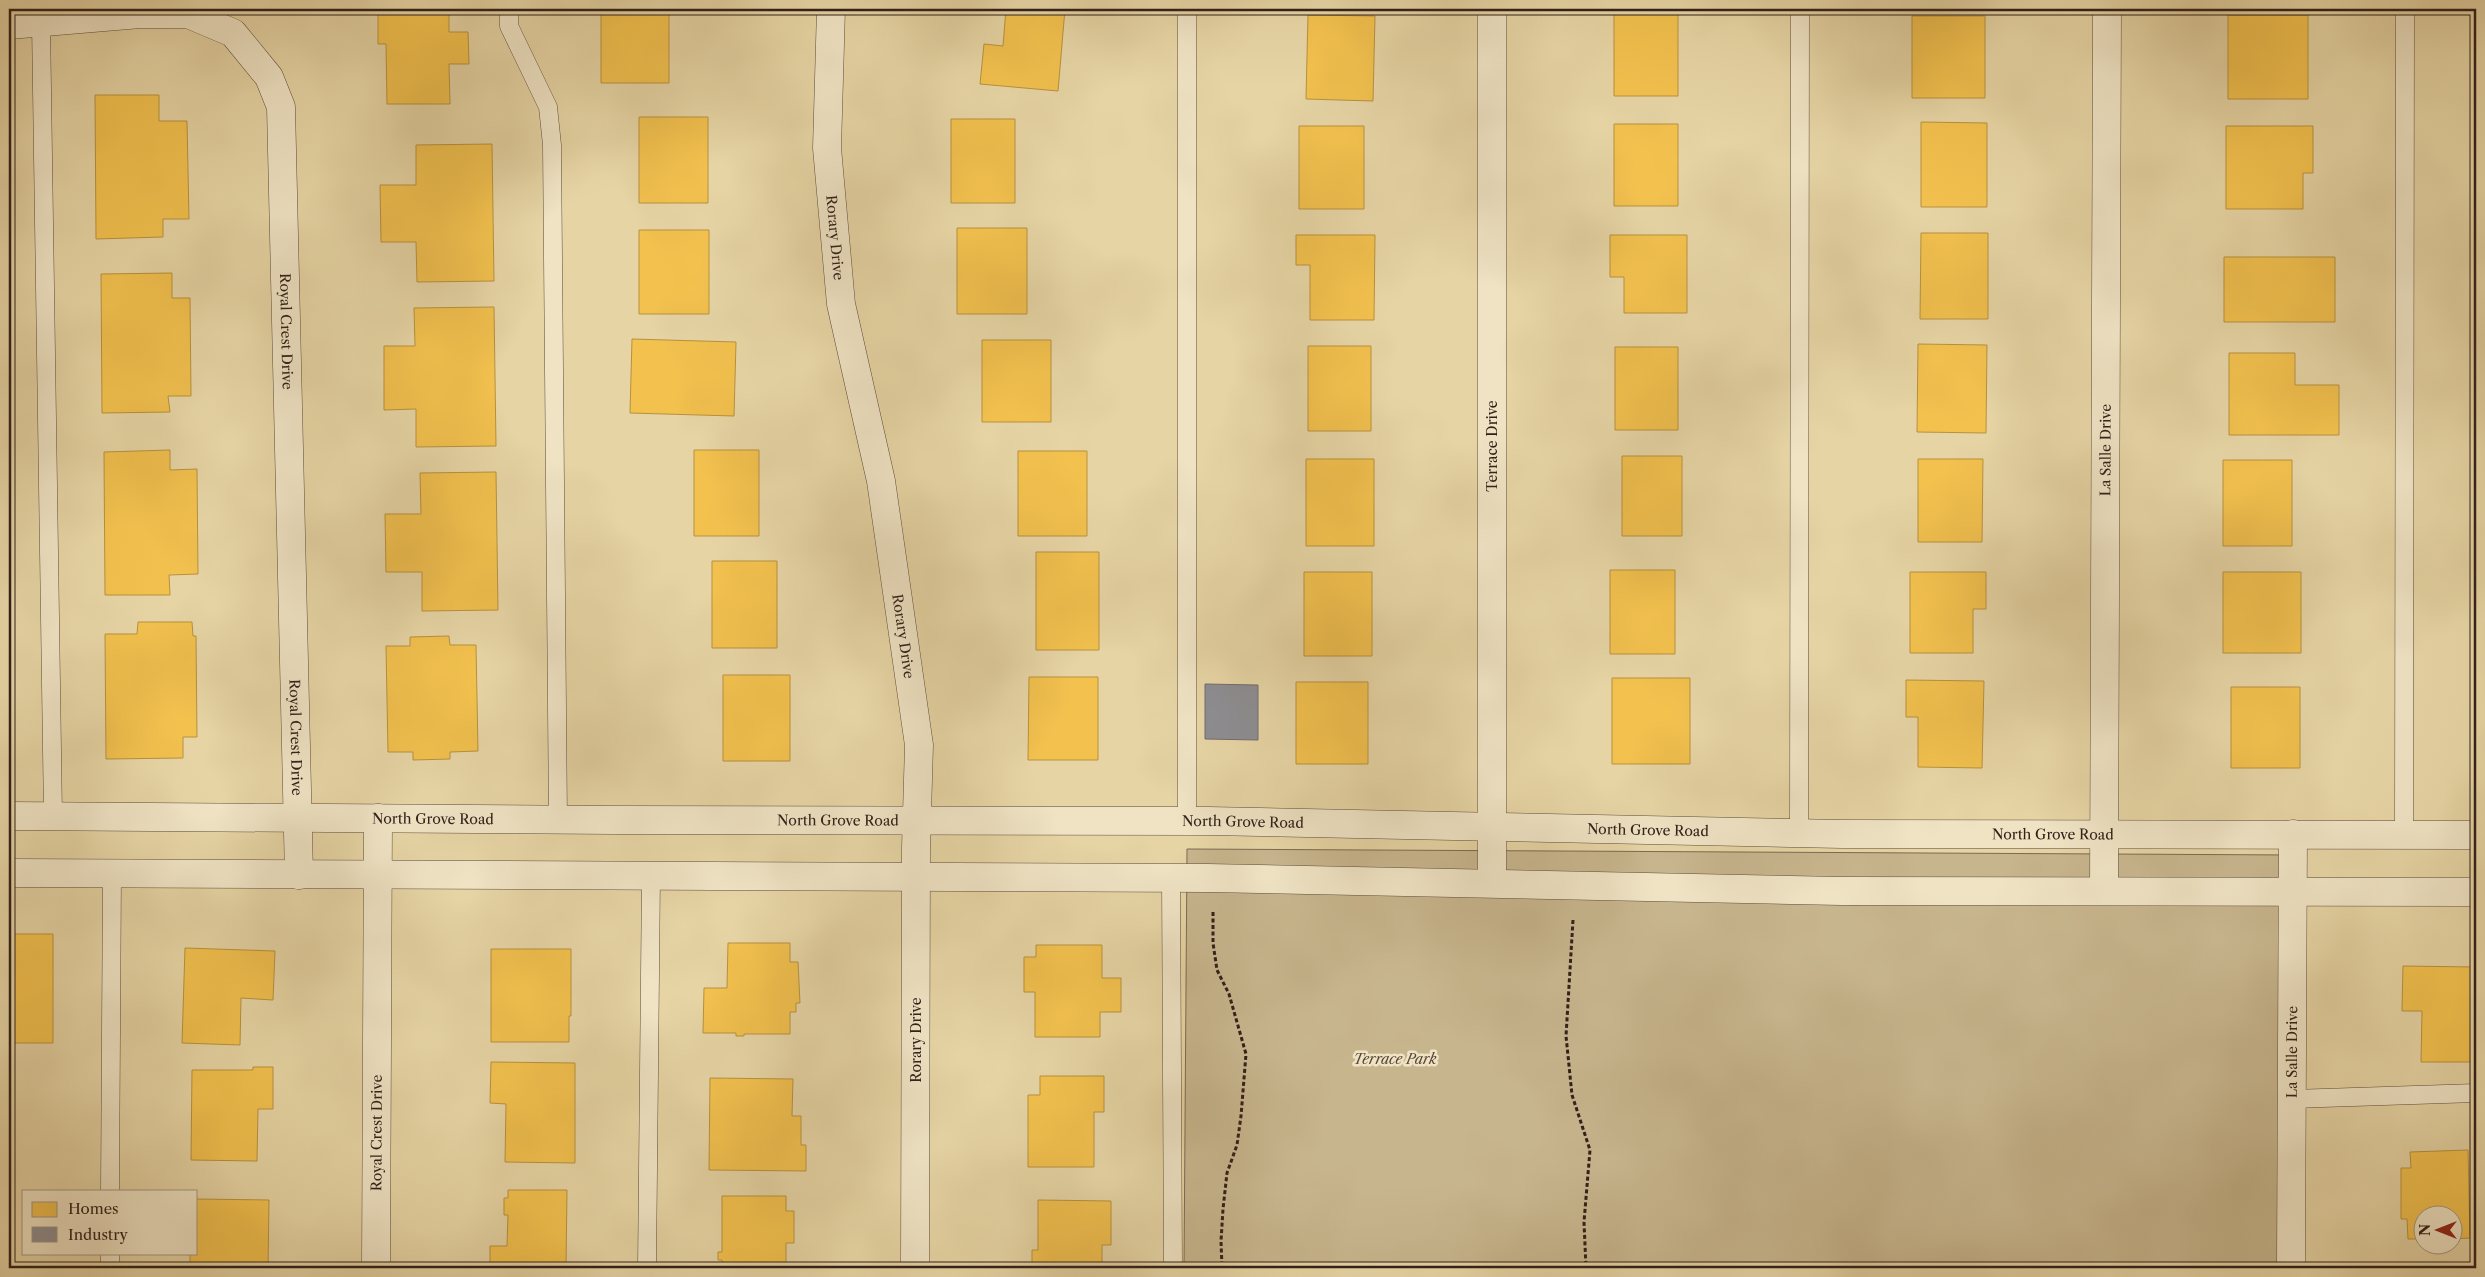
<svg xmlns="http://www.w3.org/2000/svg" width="2485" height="1277" font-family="'Libre Caslon Text',serif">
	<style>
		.green { fill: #c7b58d; stroke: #7c6a54 }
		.homes { fill: #f2c14e; stroke: #b8913e }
		.industry { fill: #8d8d92; stroke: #716c6e }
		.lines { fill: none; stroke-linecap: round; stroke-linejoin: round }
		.service-casing { stroke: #5e4d3c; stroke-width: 19 }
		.minor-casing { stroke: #5e4d3c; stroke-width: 29 }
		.tertiary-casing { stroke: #5e4d3c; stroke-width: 29 }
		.path { stroke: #31201a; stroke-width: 3; stroke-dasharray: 4 2.5; stroke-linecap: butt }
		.service { stroke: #efe3c4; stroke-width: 18 }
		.minor { stroke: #efe3c4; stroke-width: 28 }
		.tertiary { stroke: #efe3c4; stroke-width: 28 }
		.labels { text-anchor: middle; stroke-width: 5; stroke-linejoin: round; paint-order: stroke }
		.street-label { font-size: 14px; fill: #31201a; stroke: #efe3c4 }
		.park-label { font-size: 14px; font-style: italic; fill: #564537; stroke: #efe3c4 }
	</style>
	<rect width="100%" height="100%" fill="#e6d4a4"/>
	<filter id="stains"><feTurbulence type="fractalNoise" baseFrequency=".004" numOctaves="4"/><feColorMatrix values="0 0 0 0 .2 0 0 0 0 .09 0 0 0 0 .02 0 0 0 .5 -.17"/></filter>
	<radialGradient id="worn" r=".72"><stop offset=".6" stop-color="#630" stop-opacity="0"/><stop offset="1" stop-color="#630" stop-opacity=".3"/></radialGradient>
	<path class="green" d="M1187 849 2293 855 2291 1268H1184Z"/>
	<path class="homes" d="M378 9H449V32H468L469 64H449L450 104H387L386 44H378Z
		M601 9H669V83H601Z
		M1006 9H1065L1058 91 980 84 984 44 1003 46Z
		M1614 12H1678V96H1614Z
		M1308 15 1375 16 1373 101 1306 99Z
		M2228 15H2308V99H2228Z
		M1912 16H1985V98H1912Z
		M95 95H159V121H187L189 219H163V237L96 239Z
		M639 117H708V203H639Z
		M951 119H1015V203H951Z
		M1921 122 1987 123V207H1921Z
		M1614 124H1678V206H1614Z
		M1299 126H1364V209H1299Z
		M2226 126H2313V173H2303V209H2226Z
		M492 144 494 281 417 282 416 242H381L380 185H416V145Z
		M957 228H1027V314H957Z
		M639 230H709V314H639Z
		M1921 233H1988V319H1920Z
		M1296 235H1375L1374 320H1310V265H1296Z
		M1610 235H1687V313H1624V277H1610Z
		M2224 257H2335V322H2224Z
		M172 273V298H190L191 396H168L170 412 102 413 101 274Z
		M494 307 496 446 416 447V409L384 410V346H415L414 308Z
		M632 339 736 342 734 416 630 413Z
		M982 340H1051V422H982Z
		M1918 344 1987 345 1986 433 1917 432Z
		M1308 346H1371V431H1308Z
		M1615 347H1678V430H1615Z
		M2229 353H2295V385H2339V435H2229Z
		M170 450V470L197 469 198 574 169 575 170 595H105L104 452Z
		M694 450H759V536H694Z
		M1018 451H1087V536H1018Z
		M1622 456H1682V536H1622Z
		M1306 459H1374V546H1306Z
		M1918 459H1983L1982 542H1918Z
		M2223 460H2292V546H2223Z
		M496 472 498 610 422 611V572H386L385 514H421L420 473Z
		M1036 552H1099V650H1036Z
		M712 561H777V648H712Z
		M1610 570H1675V654H1610Z
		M1304 572H1372V656H1304Z
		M1910 572H1986V609H1973V653H1910Z
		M2223 572H2301V653H2223Z
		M138 622H192L193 636H196L197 737H183V758L106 759 105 634H137Z
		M449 636 450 645H476L478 751 450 752V759L413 760V752H388L386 646H410V637Z
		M723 675H790V761H723Z
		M1029 677H1098V760H1028Z
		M1612 678H1690V764H1612Z
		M1906 680 1984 681 1982 768 1918 767V717H1906Z
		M1296 682H1368V764H1296Z
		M2231 687H2300V768H2231Z
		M9 934H53V1043H9Z
		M728 943H790V962H798L800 1003H796V1012H790V1034H744V1036H736V1033H703L704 988H727Z
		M1036 945H1102V978H1121V1012H1100V1037H1035V992H1024V957H1036Z
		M185 948 275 951 273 1000 241 998 240 1045 182 1043Z
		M491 949H571V1016H569V1042H491Z
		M2403 966 2476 967V1062H2421L2422 1011H2402Z
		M491 1062 575 1063V1163L505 1162 506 1104 490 1103Z
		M253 1067H273V1109H258L257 1161 191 1160 192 1070H253Z
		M1040 1076H1104V1112H1094V1167H1028V1095H1040Z
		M710 1078 793 1079 792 1116H801V1145H806V1171L709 1170Z
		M2468 1150 2470 1238 2452 1239V1214H2422V1239H2408L2407 1219H2401V1168H2411L2410 1152Z
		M508 1190H567L566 1268H490V1246H507L508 1215H504V1198H508Z
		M722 1196H786V1211H794V1243H786V1268H722V1260H718V1252H722Z
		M196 1199 269 1200 268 1268H190V1253H196Z
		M1038 1200 1111 1201V1245H1102V1268H1032V1250H1038Z"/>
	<path class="industry" d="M1205 684 1258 685V740L1205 739Z"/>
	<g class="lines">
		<g class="service-casing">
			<path id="service" d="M509 9V26L548 107 552 145 558 820
				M1187 9V821
				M41 23 53 816
				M1799 832 1800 9
				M2404 835 2405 9
				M1171 878 1173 1268
				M2292 1099 2476 1093
				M110 1191 112 874
				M110 1268V1253
				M647 1268 651 877"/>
		</g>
		<g class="minor-casing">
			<g id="minor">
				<path id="s1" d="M831 9 827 148 841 304 881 481 919 745 916 848 915 1268"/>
				<path d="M1492 9V883"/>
				<path id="s2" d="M9 25 140 14H188L233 33 269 77 281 107 299 875"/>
				<path id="s3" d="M2104 891 2107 9"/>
				<path id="s4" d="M376 1268 378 818"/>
				<path id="s5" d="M2291 1268 2293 834"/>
			</g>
		</g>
		<g class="tertiary-casing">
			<g id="tertiary">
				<path id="s6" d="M9 816 615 820 1209 821 1842 834 2476 835"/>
				<path d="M9 873 1208 878 1841 891 2476 892"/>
			</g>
		</g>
		<path class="path" d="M1213 912V943L1217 970 1229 994 1246 1054 1241 1116 1237 1145 1227 1173 1223 1209 1221 1241 1222 1268
			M1573 920 1566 1036 1572 1095 1590 1150 1584 1222 1586 1268"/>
		<use href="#service" class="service"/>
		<use href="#minor" class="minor"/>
		<use href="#tertiary" class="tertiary"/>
	</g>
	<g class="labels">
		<g class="street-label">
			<text dy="5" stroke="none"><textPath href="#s1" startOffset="229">Rorary Drive</textPath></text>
			<text dy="5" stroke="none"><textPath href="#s2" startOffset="542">Royal Crest Drive</textPath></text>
			<text transform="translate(1492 446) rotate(-90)" y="5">Terrace Drive</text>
			<text dy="5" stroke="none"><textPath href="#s3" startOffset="441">La Salle Drive</textPath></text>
			<text dy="5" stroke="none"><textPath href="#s1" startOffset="634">Rorary Drive</textPath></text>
			<text dy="5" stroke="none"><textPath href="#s2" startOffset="948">Royal Crest Drive</textPath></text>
			<text dy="5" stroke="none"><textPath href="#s6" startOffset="424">North Grove Road</textPath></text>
			<text dy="5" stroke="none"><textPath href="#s6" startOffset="829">North Grove Road</textPath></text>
			<text dy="5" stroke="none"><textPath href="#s6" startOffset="1234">North Grove Road</textPath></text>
			<text dy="5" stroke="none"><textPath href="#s6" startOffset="1639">North Grove Road</textPath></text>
			<text dy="5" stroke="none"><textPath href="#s6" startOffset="2044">North Grove Road</textPath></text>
			<text transform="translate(916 1040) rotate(-90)" y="5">Rorary Drive</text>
			<text dy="5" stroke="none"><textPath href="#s5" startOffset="216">La Salle Drive</textPath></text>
			<text dy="5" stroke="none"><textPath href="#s4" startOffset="135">Royal Crest Drive</textPath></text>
		</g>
		<g class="park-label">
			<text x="1395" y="1064">Terrace Park</text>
		</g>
	</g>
	<rect width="2485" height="1277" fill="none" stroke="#e6d4a4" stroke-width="30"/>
	<rect x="10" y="10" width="2465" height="1257" fill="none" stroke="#31201a" stroke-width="2.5"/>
	<rect x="15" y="15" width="2455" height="1247" fill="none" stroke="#31201a"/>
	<rect x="22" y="1190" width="175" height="65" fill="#efe3c4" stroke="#a39580"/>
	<rect x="32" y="1202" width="25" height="15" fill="#f2c14e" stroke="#a39580"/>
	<text x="68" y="1214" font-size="15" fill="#31201a">Homes</text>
	<rect x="32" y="1227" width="25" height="15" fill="#8d8d92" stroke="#a39580"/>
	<text x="68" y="1240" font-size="15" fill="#31201a">Industry</text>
	<g transform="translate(2438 1230) rotate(270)"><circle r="24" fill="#efe3c4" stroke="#a39580"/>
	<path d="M0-4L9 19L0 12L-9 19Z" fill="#8f2418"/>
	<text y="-8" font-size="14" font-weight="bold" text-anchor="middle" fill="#31201a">N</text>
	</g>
	<rect width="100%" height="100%" filter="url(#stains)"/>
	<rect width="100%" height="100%" fill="url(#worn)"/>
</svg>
